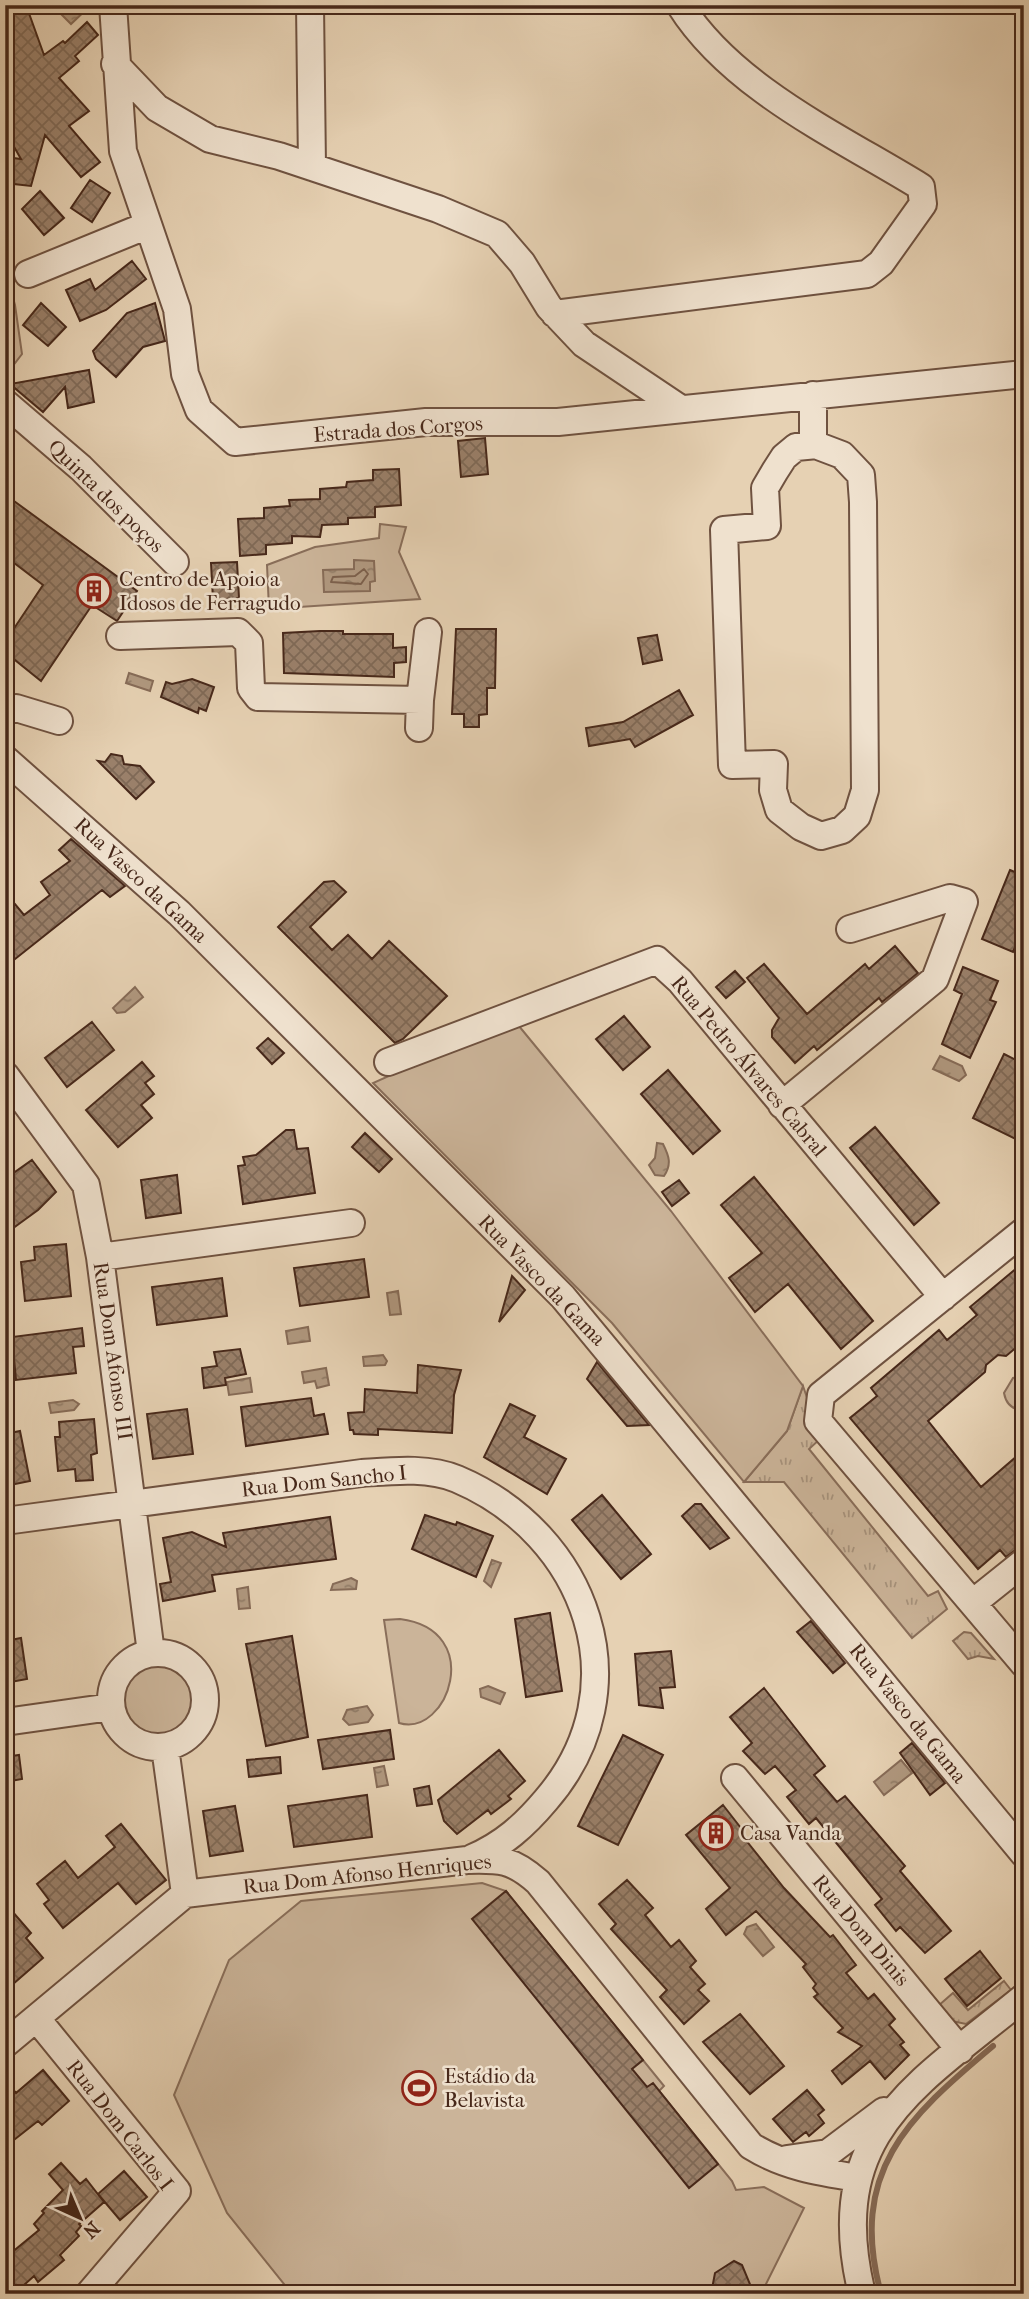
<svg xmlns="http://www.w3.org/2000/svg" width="1029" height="2299" font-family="'IM FELL French Canon',serif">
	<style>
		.grass { fill: url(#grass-tufts); stroke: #896e5a; stroke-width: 2 }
		.green { fill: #cbb499; stroke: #896e5a; stroke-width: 2 }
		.water { fill: url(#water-ripples); stroke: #866b57; stroke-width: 2 }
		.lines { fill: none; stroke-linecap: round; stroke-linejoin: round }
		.shore { stroke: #7c604c; stroke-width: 2 }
		.stream { stroke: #866b57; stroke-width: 6 }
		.building { fill: url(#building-cross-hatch); stroke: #47281a; stroke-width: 2 }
		.minor-casing { stroke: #6f5240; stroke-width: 30 }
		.minor { stroke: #efe1ce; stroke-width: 26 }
		.labels { text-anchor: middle; stroke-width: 5; stroke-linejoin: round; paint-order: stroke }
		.street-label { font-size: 21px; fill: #47281a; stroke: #efe1ce }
		.poi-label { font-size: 21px; fill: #47281a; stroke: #efe1ce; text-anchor: start }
	</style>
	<defs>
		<pattern id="grass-tufts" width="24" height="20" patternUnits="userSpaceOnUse" patternTransform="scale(1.75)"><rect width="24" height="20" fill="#cbb499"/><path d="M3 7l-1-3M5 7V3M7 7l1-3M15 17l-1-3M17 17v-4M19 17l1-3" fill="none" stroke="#a7927c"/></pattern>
		<pattern id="water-ripples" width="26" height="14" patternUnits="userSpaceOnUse" patternTransform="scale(1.75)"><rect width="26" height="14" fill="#b0987f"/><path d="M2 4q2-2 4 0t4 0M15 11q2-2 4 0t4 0" fill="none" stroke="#917c67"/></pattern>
		<pattern id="building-cross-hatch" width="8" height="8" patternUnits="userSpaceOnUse" patternTransform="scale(1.75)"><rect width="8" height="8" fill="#9a806a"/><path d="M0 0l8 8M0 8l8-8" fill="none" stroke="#7f6956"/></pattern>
	</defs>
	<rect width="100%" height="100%" fill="#e6d1b3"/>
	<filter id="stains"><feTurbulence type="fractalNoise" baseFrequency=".00286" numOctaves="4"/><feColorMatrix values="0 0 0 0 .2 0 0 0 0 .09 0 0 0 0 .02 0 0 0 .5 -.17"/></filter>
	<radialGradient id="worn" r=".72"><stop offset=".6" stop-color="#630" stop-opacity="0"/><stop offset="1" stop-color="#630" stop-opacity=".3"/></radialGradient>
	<path class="grass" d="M803 1386 821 1438 809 1449 928 1596 938 1591 947 1609 912 1638 784 1482H744L787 1431Z
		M964 1632 971 1633 994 1659 978 1656 968 1659 953 1641Z
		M1004 1981 1011 1990 966 2024 952 2021 938 2006 953 1993 968 2010Z"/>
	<path class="green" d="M5 270 15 305 22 354 5 376Z
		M380 524 406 527 399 552 420 599 269 609 267 565 315 547 379 538Z
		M514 1020 671 1211 803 1386 787 1431 744 1482 612 1323 373 1083Z
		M1024 1376V1410C1012 1410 1006 1404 1004 1393L1013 1378Z
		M400 1619C486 1630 448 1738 399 1723L384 1620Z
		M121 1702a36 36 0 1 1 72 0a36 36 0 1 1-72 0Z
		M482 1883 506 1891 664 2086 659 2091 732 2181 736 2190 764 2187 804 2208 761 2294H292L227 2213 174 2095 229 1960 301 1901Z"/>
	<path class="water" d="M67 5H87L89 7 71 24 59 12Z
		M354 560 374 561 375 581 370 582V591L324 592 323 570 354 569Z
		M129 673 153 681 150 691 126 683Z
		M135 987 143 997 125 1012 117 1013 113 1008Z
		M940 1056 962 1066 966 1075 959 1081 933 1069Z
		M657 1143 663 1144C669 1156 672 1164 664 1176L655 1175 649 1165 655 1158Z
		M398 1291 401 1314 390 1315 387 1293Z
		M308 1327 310 1341 288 1344 286 1331Z
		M383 1355 387 1361 385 1365 364 1366 363 1357Z
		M326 1368 329 1385 317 1388 315 1381 304 1383 302 1372Z
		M250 1378 252 1392 229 1395 227 1382Z
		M73 1400 79 1404 74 1410 51 1413 49 1403Z
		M492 1560 501 1563 491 1587 484 1581Z
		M351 1578 357 1581 356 1589 331 1590 333 1584Z
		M248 1587 250 1608 239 1609 237 1589Z
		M488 1686 505 1693 500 1704 481 1697 480 1689Z
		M367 1706 373 1715 368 1722 349 1725 343 1719 347 1710Z
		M901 1760 912 1773 884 1795 874 1782Z
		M384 1766 388 1785 377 1787 374 1768Z
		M756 1924 774 1947 763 1956 744 1934 747 1927Z"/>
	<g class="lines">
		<path class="shore" d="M364 569 368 574 361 584 331 582 333 577 355 576Z"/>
		<path class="stream" d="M881 2294C848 2172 907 2118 993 2046"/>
	</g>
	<path class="building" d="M17 5H26L44 55 63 41 65 43 87 22 98 35 75 56 79 61 59 78 89 111 69 126 100 162 81 177 45 135 31 186 5 183V157L21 159 5 131V10Z
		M90 180 110 193 92 222 71 208Z
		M40 191 64 218 44 235 22 209Z
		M132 261 146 279 106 310 80 321 66 290 90 279 95 290Z
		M41 303 66 327 48 346 23 325Z
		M155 303 165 341 143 347 116 377 96 359 93 351 127 313Z
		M89 370 94 402 68 408 65 387 43 412 10 384Z
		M485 438 488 474 461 477 458 441Z
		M399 469 401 505 375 507V517L348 518V524L322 525 320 537 292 536V543L266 545V554L240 556 238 519 264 518V508L290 506 289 500 320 499V489L346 487 347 482 373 480V470Z
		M14 501 137 591 117 621 92 605 41 681 5 652V642L43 585 5 556V513Z
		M237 562 239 598 213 600 211 563Z
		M456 629H496L495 688H487V714L479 715V727H464V714H452Z
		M320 631H343V634H393V648L406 647V662L394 663V677L284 673 283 633Z
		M657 635 662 660 643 664 638 638Z
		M192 679 214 687 206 711 199 708 198 713 161 697 166 682 172 684Z
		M679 690 693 715 635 747 630 739 589 746 586 728 623 722Z
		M111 754 122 756 124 764 140 766 154 782 136 799 98 761 105 762Z
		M71 839 125 886 110 897 102 890 5 967V911L15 904 24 915 50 895 41 882 70 861 59 850Z
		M1010 870 1024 876V925L1013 952 982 939Z
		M334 881 346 892 310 927 332 950 348 935 372 959 389 941 447 996 403 1039 395 1043 278 927 324 882Z
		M895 946 918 973 882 1002 879 998 817 1050 814 1046 795 1063 772 1037V1030L779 1018 747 978 764 964 807 1014 865 964 869 969Z
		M963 967 998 981 990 1000 996 1002 970 1058 942 1044 962 994 954 990Z
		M735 971 745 982 726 998 716 987Z
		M624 1016 650 1047 623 1070 596 1039Z
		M92 1022 114 1050 67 1087 45 1058Z
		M268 1038 284 1053 272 1064 257 1048Z
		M1004 1054 1024 1064V1143L973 1118Z
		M142 1062 154 1076 145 1083 154 1094 141 1105 152 1118 118 1147 86 1110Z
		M668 1070 720 1131 693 1154 641 1094Z
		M875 1127 939 1203 914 1225 850 1148Z
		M286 1130H294L297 1149 308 1148 315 1193 243 1204 238 1166 245 1165 243 1157 256 1155Z
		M365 1133 392 1159 379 1172 352 1147Z
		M32 1160 56 1192 38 1210 5 1234V1179Z
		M177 1175 181 1213 146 1218 141 1180Z
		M754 1177 873 1321 841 1349 788 1284 755 1312 729 1278 762 1253 721 1205Z
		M679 1180 689 1193 672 1206 662 1192Z
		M66 1244 71 1296 25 1301 21 1262 35 1260 34 1247Z
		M364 1259 369 1297 300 1306 294 1268Z
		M1024 1262V1341L1006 1356 998 1355 986 1365 985 1372 928 1421 981 1487 1024 1450V1544L1006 1557 1000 1550 978 1569 850 1418 877 1396 871 1388 939 1330 947 1340 977 1315 970 1307Z
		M512 1276 525 1290 499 1322Z
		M222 1278 227 1316 157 1325 152 1287Z
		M82 1328 84 1346 73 1347 76 1373 16 1380 12 1337Z
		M240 1349 246 1374 225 1378 226 1385 204 1388 202 1368 217 1366 214 1352Z
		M597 1362 649 1425 627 1426 587 1379Z
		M418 1365 461 1370 454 1395 452 1433 378 1429V1435L354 1434 353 1430H350L348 1413 364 1412 365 1389 417 1393Z
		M311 1398 314 1416 324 1414 328 1434 246 1446 241 1407Z
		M510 1404 535 1416 524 1437 566 1459 547 1494 484 1457Z
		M187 1409 193 1454 153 1459 147 1414Z
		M94 1419 97 1453 91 1455 93 1480 76 1481 75 1469 58 1471 55 1437H60L59 1422Z
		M20 1431 30 1481 5 1486V1434Z
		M602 1495 651 1554 621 1579 572 1520Z
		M695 1504H701L729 1538 710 1549 682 1516Z
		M425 1515 456 1525 457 1522 493 1536 476 1577 412 1549Z
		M330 1517 336 1559 212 1575 215 1591 163 1601 160 1584 171 1582 163 1538 192 1532 226 1547 223 1533Z
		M550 1613 562 1691 526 1697 515 1619Z
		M811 1621 845 1663 833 1673 797 1632Z
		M292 1636 308 1737 266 1746 246 1644Z
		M21 1638 27 1679 5 1683V1641Z
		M671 1651 675 1687 660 1688 663 1708 639 1705 635 1654Z
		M764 1688 825 1766 814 1775 837 1802 845 1796 905 1866 900 1871 951 1931 925 1953 900 1927 896 1931 875 1905 882 1899 816 1818 809 1824 787 1797 796 1790 775 1766 765 1774 743 1751 752 1743 730 1717Z
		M390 1730 394 1759 323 1769 318 1740Z
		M623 1735 663 1755 618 1845 578 1826Z
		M912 1743 945 1783 930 1795 900 1753Z
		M499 1750 525 1781 508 1796 511 1799 491 1814 488 1810 457 1834 444 1821 438 1800Z
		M19 1755 22 1779 5 1782V1757Z
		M280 1757 281 1773 249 1777 247 1760Z
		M429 1786 432 1804 417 1806 414 1789Z
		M367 1795 372 1837 294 1847 288 1806Z
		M723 1805 744 1832 741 1834 784 1888 830 1937 833 1935 856 1965 846 1973 868 1999 874 1994 895 2019 889 2025 904 2042 900 2045 909 2055 885 2079 870 2061 842 2084 832 2071 862 2046 838 2032 843 2028 814 1997 818 1994 813 1988 816 1984 803 1967 806 1964 756 1911 726 1935 706 1909 730 1888 686 1835Z
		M235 1806 243 1851 210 1856 203 1811Z
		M121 1824 166 1880 136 1904 118 1883 63 1928 44 1904 49 1900 37 1884 65 1861 78 1878 115 1847 106 1836Z
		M627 1880 653 1908 645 1915 671 1947 679 1940 696 1961 690 1967 705 1984 698 1990 709 2001 684 2024 660 1997 667 1990 611 1929 616 1924 599 1904Z
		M506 1891 643 2060 632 2069 647 2087 653 2083 718 2164 689 2188 472 1919Z
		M5 1903 31 1933 26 1938 43 1958 13 1984 5 1975Z
		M980 1951 1001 1978 967 2006 945 1979Z
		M740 2014 784 2066 750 2094 703 2042Z
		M43 2070 69 2101 42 2125 38 2121 5 2147V2080L16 2093Z
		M807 2090 824 2110 818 2115 824 2123 809 2136 806 2132 793 2142 773 2119Z
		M61 2163 80 2184 86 2179 104 2202 79 2224 81 2226 76 2232 79 2236 60 2255 64 2260 38 2282 34 2276 14 2294H5V2258L39 2230 34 2224 44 2213 42 2211 63 2190 49 2174Z
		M124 2171 147 2197 120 2220 98 2194Z
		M734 2261 742 2265 754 2294H711L715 2273Z"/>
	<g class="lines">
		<g class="minor-casing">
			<path id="minor" d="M113 5 123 151 177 309 185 374 199 410 235 442 426 422H558L1024 374
				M310 5 312 167
				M115 64 157 108 210 139 279 156 438 209 497 234 522 263 549 307 584 344 681 409
				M28 274 148 225
				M555 314 867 274 881 263 923 204 921 187C840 137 732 88 680 5
				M813 395V444L842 455 861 475 863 502 865 790 857 816 842 830 821 836 801 827 779 810 773 790 774 764 732 765 724 530 767 526 765 488 775 471 784 457 796 447 817 445
				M5 403 81 468 175 562
				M120 636 238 632 249 643 251 688 258 697 420 700 419 728
				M420 700 428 632
				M5 711 16 708 59 721
				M5 759 179 913 563 1297 1024 1854
				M388 1062 657 960 680 981 943 1297
				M5 1075 86 1185 100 1257 151 1653
				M782 1105 935 979 964 902 950 898 850 929
				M1024 1231 821 1395 818 1421 1024 1664
				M100 1257 351 1223
				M5 1521 362 1473C392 1471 428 1467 457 1479 587 1534 643 1688 546 1800 525 1825 503 1845 472 1858
				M974 1602 1024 1562
				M111 1700a47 47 0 1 1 94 0a47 47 0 1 1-94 0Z
				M5 1722 111 1707
				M165 1747 185 1894
				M735 1778 960 2050
				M37 2019 177 2191 89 2294
				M5 2044 185 1894 467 1860C500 1859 512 1859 538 1882L751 2146C785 2167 819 2172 858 2178
				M787 2159 828 2153 884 2111
				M862 2294C823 2133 915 2087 1024 1997"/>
		</g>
		<use href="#minor" class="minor"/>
	</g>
	<defs>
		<g id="building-ring" transform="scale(1.75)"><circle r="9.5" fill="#efe1ce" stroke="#8f2418" stroke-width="1.5"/><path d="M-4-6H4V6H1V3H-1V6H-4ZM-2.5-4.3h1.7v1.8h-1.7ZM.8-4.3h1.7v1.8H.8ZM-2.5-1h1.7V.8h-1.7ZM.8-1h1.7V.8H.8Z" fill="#8f2418"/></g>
		<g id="stadium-ring" transform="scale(1.75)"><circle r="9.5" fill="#efe1ce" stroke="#8f2418" stroke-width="1.5"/><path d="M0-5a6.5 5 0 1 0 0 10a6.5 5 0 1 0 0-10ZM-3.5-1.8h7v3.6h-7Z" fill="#8f2418"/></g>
	</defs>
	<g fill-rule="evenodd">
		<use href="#building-ring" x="94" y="591"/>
		<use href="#building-ring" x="716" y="1833"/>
		<use href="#stadium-ring" x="419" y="2088"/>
	</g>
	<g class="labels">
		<g class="street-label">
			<text transform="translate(398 429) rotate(-4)" y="7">Estrada dos Corgos</text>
			<text transform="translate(106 496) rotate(44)" y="7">Quinta dos poços</text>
			<text transform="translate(141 880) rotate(43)" y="7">Rua Vasco da Gama</text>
			<text transform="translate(749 1066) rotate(50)" y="7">Rua Pedro Álvares Cabral</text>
			<text transform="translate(542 1280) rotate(46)" y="7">Rua Vasco da Gama</text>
			<text transform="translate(113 1351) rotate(82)" y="7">Rua Dom Afonso III</text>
			<text transform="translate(324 1481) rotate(-6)" y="7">Rua Dom Sancho I</text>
			<text transform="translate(908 1713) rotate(51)" y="7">Rua Vasco da Gama</text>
			<text transform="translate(367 1874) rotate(-6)" y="7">Rua Dom Afonso Henriques</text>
			<text transform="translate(861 1930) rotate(50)" y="7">Rua Dom Dinis</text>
			<text transform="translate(120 2125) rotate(52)" y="7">Rua Dom Carlos I</text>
		</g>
		<g class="poi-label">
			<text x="119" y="586">Centro de Apoio a<tspan x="119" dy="24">Idosos de Ferragudo</tspan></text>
			<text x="740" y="1840">Casa Vanda</text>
			<text x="444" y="2083">Estádio da<tspan x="444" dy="24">Belavista</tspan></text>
		</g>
	</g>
	<rect width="1029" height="2299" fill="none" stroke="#e6d1b3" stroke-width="28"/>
	<rect x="7" y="7" width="1015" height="2285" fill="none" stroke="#47281a" stroke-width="3.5"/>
	<rect x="14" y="14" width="1001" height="2271" fill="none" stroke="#47281a" stroke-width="2"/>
	<g transform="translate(80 2218) rotate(136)" stroke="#efe1ce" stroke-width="5" paint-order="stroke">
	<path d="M0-5L12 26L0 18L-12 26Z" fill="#47281a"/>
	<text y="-10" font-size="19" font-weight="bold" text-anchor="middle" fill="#47281a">N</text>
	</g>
	<rect width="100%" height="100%" filter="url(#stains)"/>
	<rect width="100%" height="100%" fill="url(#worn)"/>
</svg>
